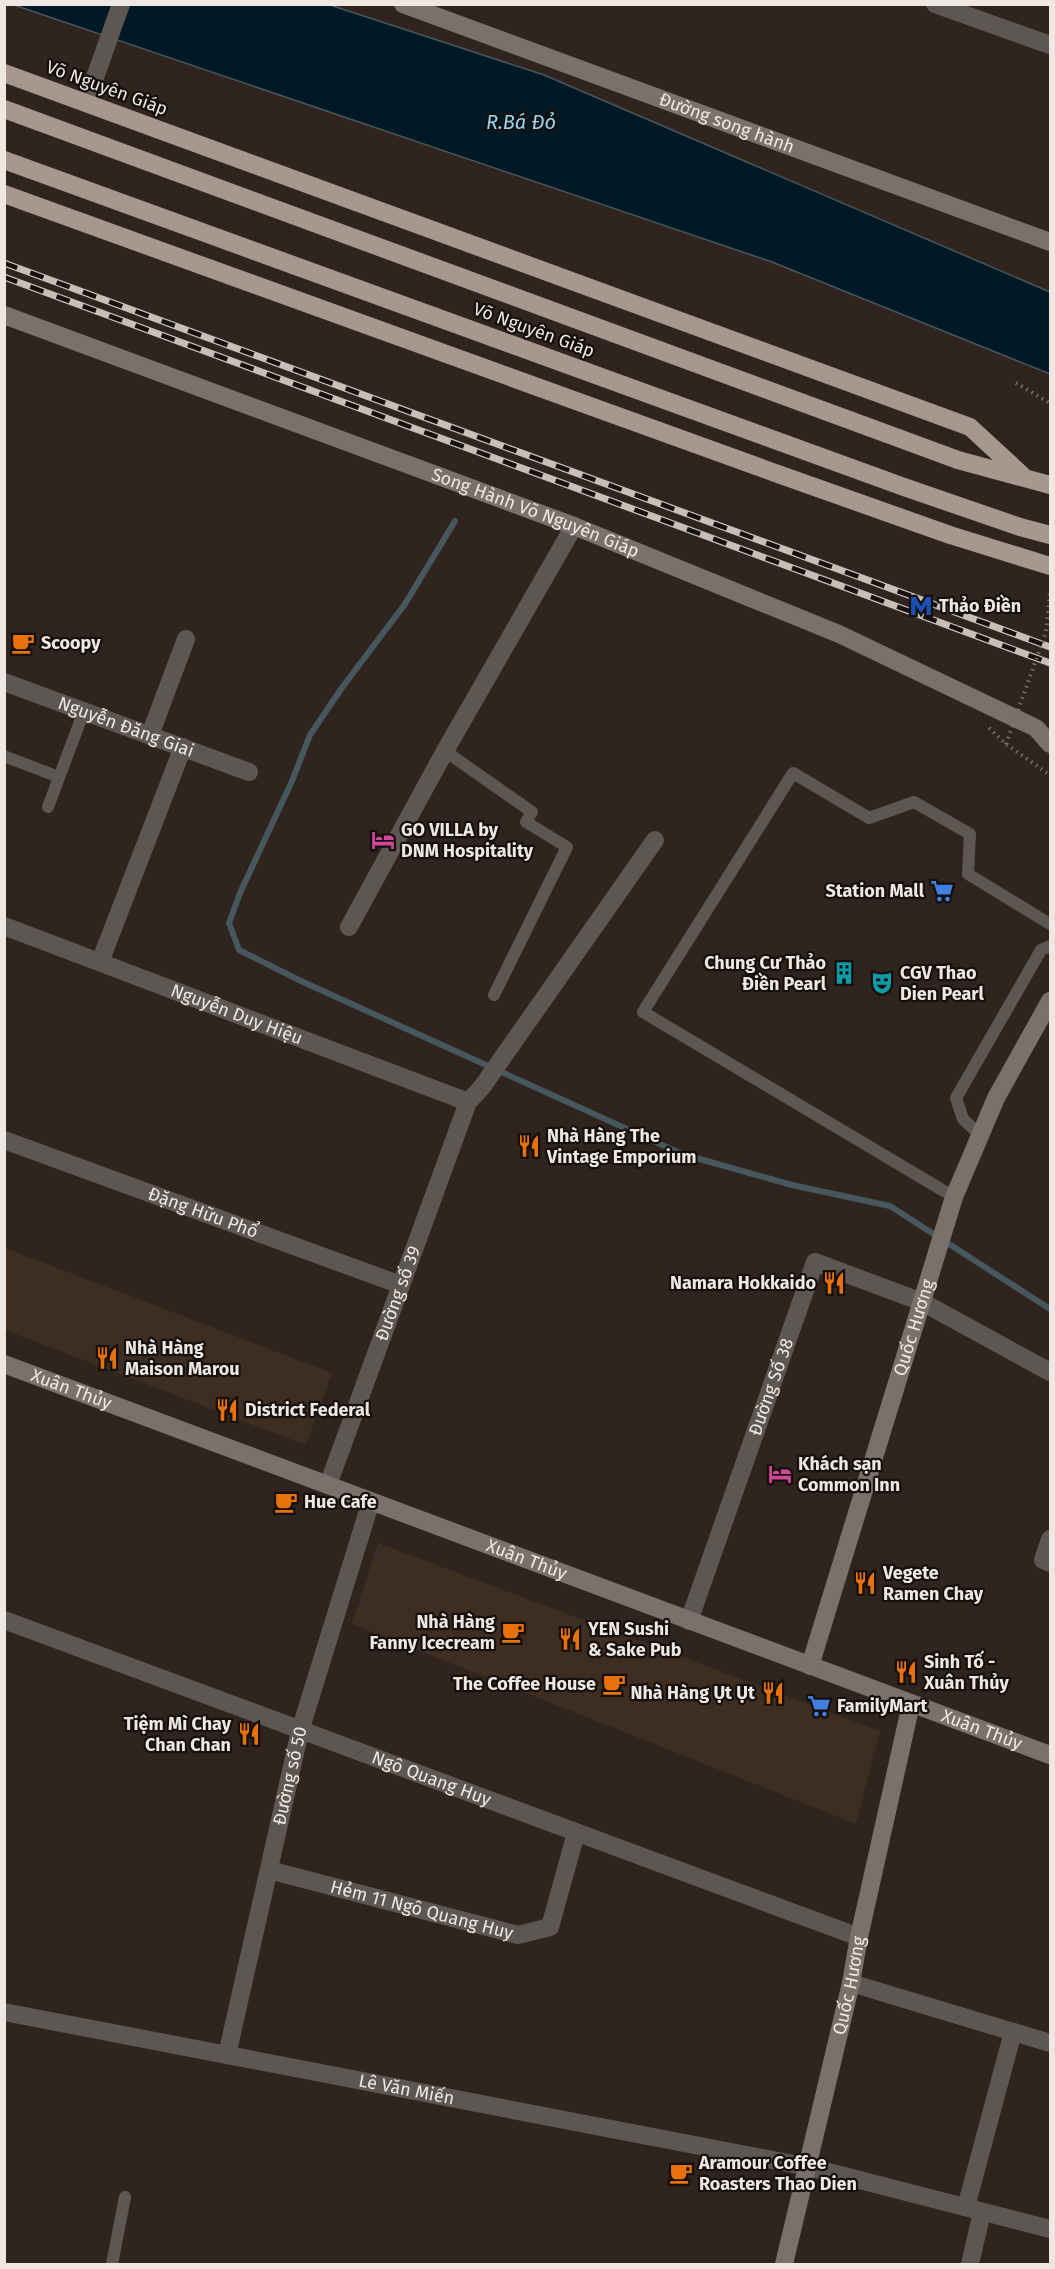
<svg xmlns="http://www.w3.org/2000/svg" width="1055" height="2269" font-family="'Fira Sans',sans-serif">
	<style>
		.built { fill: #3e2d21 }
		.water { fill: #001925; stroke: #47575e; stroke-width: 1.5 }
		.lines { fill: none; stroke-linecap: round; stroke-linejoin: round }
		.stream { stroke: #47575e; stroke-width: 6 }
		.path { stroke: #786f68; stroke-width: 4; stroke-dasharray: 1.5 4.5; stroke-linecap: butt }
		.lane { stroke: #5d5754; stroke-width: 12 }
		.street { stroke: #5d5754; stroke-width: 18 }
		.secondary { stroke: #7b716c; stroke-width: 18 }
		.highway { stroke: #a7978f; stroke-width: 18 }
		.rail-casing { stroke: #c7bfba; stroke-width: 7 }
		.rail { stroke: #15100c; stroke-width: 4.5; stroke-dasharray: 14; stroke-linecap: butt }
		.path-bridge { stroke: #786f68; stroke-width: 4; stroke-dasharray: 1.5 4.5; stroke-linecap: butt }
		.labels { text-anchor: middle; stroke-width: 4.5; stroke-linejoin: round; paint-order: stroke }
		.street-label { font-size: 18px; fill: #eee7e2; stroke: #15100c }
		.poi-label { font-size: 18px; font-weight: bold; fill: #eee7e2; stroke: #15100c; text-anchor: start }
		.water-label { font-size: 20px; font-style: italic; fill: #97d7f7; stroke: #15100c }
	</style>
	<rect width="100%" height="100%" fill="#30251e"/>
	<path class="built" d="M5 1248 332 1373 306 1445 5 1330Z
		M378 1543 880 1731 856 1824 352 1624Z"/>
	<path class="water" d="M14 5H330L544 75 1050 292V374L772 262Z"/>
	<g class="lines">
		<path class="stream" d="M455 521 405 604 341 689 310 735 292 781 240 893 229 923 239 950 301 981 682 1154 792 1185 890 1206 1050 1309"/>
		<path class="path" d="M1016 383 1050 403
			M989 728 1006 744 1050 775"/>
		<path class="lane" d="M445 751 532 812 526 822 567 847 494 995
			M4 756 59 777
			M48 807 84 711
			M980 1135 963 1119 956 1098 1041 950 1050 946
			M954 1197 643 1012 793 773 869 818 914 802 970 834 968 874 1050 924
			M112 2264 125 2197"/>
		<g class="street">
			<path d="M935 4 1050 45"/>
			<path d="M86 103 121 4"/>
			<path id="s1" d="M4 682 249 772"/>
			<path d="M150 735 186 639"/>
			<path id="s2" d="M4 926 468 1102"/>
			<path d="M349 927 445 751 574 526"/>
			<path d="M100 962 183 747"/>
			<path id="s3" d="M4 1140 401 1285"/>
			<path id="s4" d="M328 1485 468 1102 482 1087 655 840"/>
			<path d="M1050 1539 1043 1560 1050 1563"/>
			<path id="s5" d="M4 1620 859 1937"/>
			<path id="s6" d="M689 1621 815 1262 922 1302 1050 1372"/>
			<path id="s7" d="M269 1870 518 1935 550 1927 576 1833"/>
			<path d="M851 1983 1050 2043"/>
			<path id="s8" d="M4 2012 809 2167 1050 2229"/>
			<path id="s9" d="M227 2055 300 1731 371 1501"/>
			<path d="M966 2207 1013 2032"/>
			<path d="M970 2264 982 2212"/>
		</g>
		<g class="secondary">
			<path id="s10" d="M403 4 1050 242"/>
			<path id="s11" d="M4 315 574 526 839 634 1036 728 1050 744"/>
			<path id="s12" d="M4 1364 1050 1755"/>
			<path id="s13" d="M810 1666 954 1197 996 1098 1050 1001"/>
			<path id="s14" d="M784 2264 851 1983 859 1937 911 1704"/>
		</g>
		<path class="highway" d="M4 73 970 427 1022 475
			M4 109 958 460 1050 485
			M4 160 904 487 1020 527 1050 535
			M4 194 778 474 950 535 1050 566"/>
		<g class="rail-casing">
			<path id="rail" d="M4 263 1050 647
				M4 277 1050 663"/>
		</g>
		<use href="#rail" class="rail"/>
		<path class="path-bridge" d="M1006 744 1046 632 1050 593"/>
	</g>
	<defs>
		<g id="metro-bare" transform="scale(1.8)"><path d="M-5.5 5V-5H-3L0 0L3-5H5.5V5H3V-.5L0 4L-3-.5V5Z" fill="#1a4fb4" stroke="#15100c" stroke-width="2.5" paint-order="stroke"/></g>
		<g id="cafe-bare" transform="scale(1.8)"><path d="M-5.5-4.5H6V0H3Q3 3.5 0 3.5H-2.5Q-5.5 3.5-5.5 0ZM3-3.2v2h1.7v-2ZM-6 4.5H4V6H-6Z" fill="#e8710a" stroke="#15100c" stroke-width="2.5" paint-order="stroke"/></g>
		<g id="hotel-bare" transform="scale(1.8)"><path d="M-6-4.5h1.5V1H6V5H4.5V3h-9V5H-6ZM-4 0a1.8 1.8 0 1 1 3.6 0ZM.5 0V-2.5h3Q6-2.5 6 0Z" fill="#d1479c" stroke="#15100c" stroke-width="2.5" paint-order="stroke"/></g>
		<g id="supermarket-bare" transform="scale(1.8)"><path d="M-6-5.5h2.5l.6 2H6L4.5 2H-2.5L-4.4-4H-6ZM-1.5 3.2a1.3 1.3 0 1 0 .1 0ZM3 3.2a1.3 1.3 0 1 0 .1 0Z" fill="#3f7fe0" stroke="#15100c" stroke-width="2.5" paint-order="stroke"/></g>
		<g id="building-bare" transform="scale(1.8)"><path d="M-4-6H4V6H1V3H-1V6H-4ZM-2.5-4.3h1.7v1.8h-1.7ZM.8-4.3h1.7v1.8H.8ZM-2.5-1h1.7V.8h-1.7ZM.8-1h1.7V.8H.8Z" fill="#0f9aa8" stroke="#15100c" stroke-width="2.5" paint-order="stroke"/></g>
		<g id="theatre-bare" transform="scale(1.8)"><path d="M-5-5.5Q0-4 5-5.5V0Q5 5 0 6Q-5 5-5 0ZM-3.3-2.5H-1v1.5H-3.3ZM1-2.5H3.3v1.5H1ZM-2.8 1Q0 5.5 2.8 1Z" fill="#0f9aa8" stroke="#15100c" stroke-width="2.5" paint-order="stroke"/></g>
		<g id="restaurant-bare" transform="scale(1.8)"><path d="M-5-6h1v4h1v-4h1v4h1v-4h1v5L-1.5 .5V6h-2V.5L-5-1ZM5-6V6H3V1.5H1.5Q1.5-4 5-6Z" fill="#e8710a" stroke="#15100c" stroke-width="2.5" paint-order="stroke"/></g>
	</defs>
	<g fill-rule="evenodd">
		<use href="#metro-bare" x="921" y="606"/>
		<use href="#cafe-bare" x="23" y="643"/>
		<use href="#hotel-bare" x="383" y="840"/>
		<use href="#supermarket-bare" x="942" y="891"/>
		<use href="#building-bare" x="844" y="973"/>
		<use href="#theatre-bare" x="882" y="983"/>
		<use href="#restaurant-bare" x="529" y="1146"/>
		<use href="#restaurant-bare" x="834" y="1283"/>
		<use href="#restaurant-bare" x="107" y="1358"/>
		<use href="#restaurant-bare" x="227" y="1410"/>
		<use href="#hotel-bare" x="780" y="1474"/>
		<use href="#cafe-bare" x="286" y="1502"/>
		<use href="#restaurant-bare" x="865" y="1583"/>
		<use href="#cafe-bare" x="513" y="1632"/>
		<use href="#restaurant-bare" x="570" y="1639"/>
		<use href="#restaurant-bare" x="906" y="1672"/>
		<use href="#cafe-bare" x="614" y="1684"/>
		<use href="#restaurant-bare" x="773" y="1693"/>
		<use href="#supermarket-bare" x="819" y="1706"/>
		<use href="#restaurant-bare" x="249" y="1734"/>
		<use href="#cafe-bare" x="681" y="2173"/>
	</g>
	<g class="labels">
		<g class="street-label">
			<text transform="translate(107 88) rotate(20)" y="6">Võ Nguyên Giáp</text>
			<text dy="6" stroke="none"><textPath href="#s10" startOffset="345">Đường song hành</textPath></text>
			<text transform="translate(534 330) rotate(20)" y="6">Võ Nguyên Giáp</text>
			<text dy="6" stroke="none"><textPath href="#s11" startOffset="567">Song Hành Võ Nguyên Giáp</textPath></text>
			<text dy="6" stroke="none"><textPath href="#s1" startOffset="130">Nguyễn Đăng Giai</textPath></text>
			<text dy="6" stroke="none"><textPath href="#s2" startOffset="249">Nguyễn Duy Hiệu</textPath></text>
			<text dy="6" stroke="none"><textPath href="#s3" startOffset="212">Đặng Hữu Phổ</textPath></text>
			<text dy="6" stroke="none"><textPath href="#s4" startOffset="204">Đường số 39</textPath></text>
			<text dy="6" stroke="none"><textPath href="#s13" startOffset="354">Quốc Hương</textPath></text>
			<text dy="6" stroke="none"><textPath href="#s6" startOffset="248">Đường Số 38</textPath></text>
			<text dy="6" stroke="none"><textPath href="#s12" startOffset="72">Xuân Thủy</textPath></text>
			<text dy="6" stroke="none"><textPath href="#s12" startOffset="558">Xuân Thủy</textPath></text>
			<text dy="6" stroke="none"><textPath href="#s12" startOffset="1044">Xuân Thủy</textPath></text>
			<text dy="6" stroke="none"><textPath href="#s9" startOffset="286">Đường số 50</textPath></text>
			<text dy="6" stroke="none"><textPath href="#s5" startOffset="456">Ngô Quang Huy</textPath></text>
			<text dy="6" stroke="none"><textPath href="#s7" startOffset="158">Hẻm 11 Ngô Quang Huy</textPath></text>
			<text dy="6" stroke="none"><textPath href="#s14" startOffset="286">Quốc Hương</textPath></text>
			<text dy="6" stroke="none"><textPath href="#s8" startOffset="410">Lê Văn Miến</textPath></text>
		</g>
		<g class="poi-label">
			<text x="939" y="612">Thảo Điền</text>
			<text x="41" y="649">Scoopy</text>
			<text x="401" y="836">GO VILLA by<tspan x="401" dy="21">DNM Hospitality</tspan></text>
			<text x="924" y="897" text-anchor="end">Station Mall</text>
			<text x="826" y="969" text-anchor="end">Chung Cư Thảo<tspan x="826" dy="21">Điền Pearl</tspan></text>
			<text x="900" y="979">CGV Thao<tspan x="900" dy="21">Dien Pearl</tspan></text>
			<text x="547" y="1142">Nhà Hàng The<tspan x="547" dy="21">Vintage Emporium</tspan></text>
			<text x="816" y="1289" text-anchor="end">Namara Hokkaido</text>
			<text x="125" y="1354">Nhà Hàng<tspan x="125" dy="21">Maison Marou</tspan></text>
			<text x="245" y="1416">District Federal</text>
			<text x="798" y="1470">Khách sạn<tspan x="798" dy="21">Common Inn</tspan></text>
			<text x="304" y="1508">Hue Cafe</text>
			<text x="883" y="1579">Vegete<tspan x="883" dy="21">Ramen Chay</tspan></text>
			<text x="495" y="1628" text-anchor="end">Nhà Hàng<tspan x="495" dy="21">Fanny Icecream</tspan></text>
			<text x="588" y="1635">YEN Sushi<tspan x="588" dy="21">&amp; Sake Pub</tspan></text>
			<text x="924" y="1668">Sinh Tố -<tspan x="924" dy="21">Xuân Thủy</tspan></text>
			<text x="596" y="1690" text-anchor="end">The Coffee House</text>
			<text x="755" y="1699" text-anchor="end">Nhà Hàng Ụt Ụt</text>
			<text x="837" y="1712">FamilyMart</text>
			<text x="231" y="1730" text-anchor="end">Tiệm Mì Chay<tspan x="231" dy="21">Chan Chan</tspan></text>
			<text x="699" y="2169">Aramour Coffee<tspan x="699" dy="21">Roasters Thao Dien</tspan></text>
		</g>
		<g class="water-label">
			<text x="521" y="129">R.Bá Đỏ</text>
		</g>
	</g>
	<rect width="1055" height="2269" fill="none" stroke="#eee7e2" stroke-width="12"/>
</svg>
